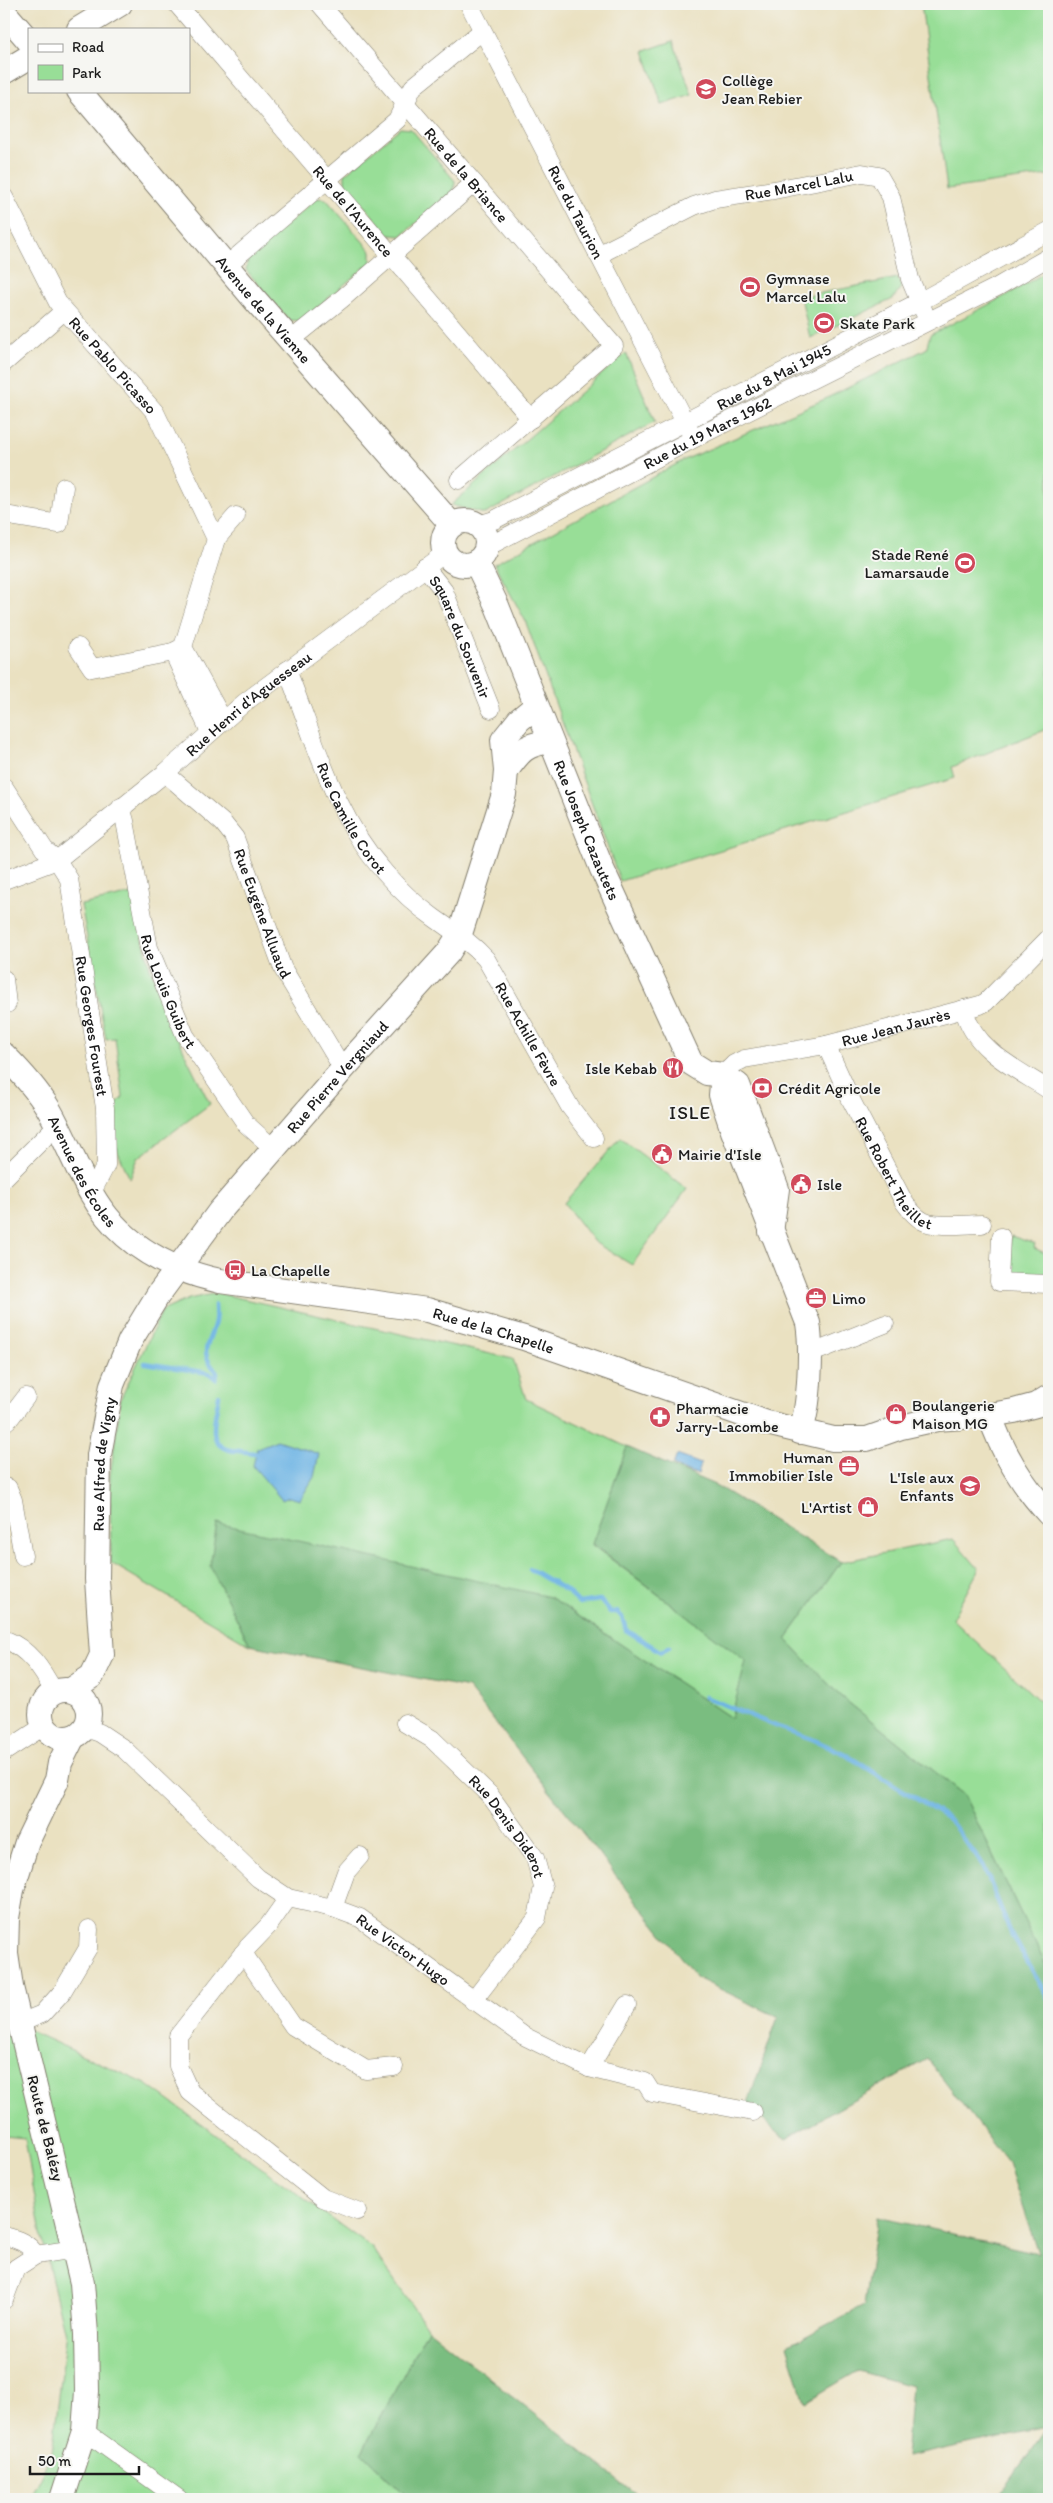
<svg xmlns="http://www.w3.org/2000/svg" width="1053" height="2503" font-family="Itim,sans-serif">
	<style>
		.green { fill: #98de97; stroke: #5a7d5a }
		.forest { fill: #7abd80; stroke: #4b6c4e }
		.water { fill: #6db4e4; stroke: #446880 }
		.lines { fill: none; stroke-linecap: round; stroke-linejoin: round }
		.stream { stroke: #6db4e4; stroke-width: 4.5 }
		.street-casing { stroke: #837e6e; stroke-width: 19 }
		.secondary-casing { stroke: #837e6e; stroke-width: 26 }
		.street { stroke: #fff; stroke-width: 18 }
		.secondary { stroke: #fff; stroke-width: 24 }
		.labels { text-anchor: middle; stroke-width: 4; stroke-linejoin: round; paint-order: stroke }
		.poi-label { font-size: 16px; fill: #1c1c1c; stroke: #f6f6f2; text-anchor: start }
		.street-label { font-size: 16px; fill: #1c1c1c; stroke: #f6f6f2 }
		.quarter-label { font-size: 19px; letter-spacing: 1px; fill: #1c1c1c; stroke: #f6f6f2 }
	</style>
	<rect width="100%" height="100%" fill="#f6f6f2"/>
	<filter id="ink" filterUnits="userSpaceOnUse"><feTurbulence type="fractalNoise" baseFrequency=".02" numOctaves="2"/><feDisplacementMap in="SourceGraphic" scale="10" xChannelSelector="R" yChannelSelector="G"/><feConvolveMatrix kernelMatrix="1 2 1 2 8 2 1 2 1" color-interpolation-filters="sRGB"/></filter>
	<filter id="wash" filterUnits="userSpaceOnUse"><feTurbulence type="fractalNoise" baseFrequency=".0096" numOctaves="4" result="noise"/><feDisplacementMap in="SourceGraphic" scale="20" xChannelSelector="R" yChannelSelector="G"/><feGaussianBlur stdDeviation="1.12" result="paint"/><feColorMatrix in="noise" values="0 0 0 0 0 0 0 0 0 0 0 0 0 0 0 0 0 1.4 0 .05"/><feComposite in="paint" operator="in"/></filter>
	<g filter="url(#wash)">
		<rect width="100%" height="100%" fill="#eae1c1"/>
		<path class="green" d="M921 4H1049V175L947 189Z
			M673 41 692 95 662 105 644 51Z
			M400 128 411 129 455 181 454 191 401 236 389 235 345 184V174Z
			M317 198 326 199 371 251V262L301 321 289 320 246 270 248 259Z
			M1049 270V728L952 767 955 778 620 881 525 620 494 564 684 460 825 399 926 349 930 335 1007 295Z
			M898 278 901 287 893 299 810 338 801 297Z
			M626 353 655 422 485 514 451 505Z
			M132 894 150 968 186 1056 210 1104 138 1158 130 1179 114 1143 116 1104 123 1097 115 1038 106 1039 81 905Z
			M620 1138 687 1189 632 1265 594 1242 564 1203Z
			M1011 1236 1035 1244 1034 1248 1049 1255V1275L1011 1272V1268L1007 1267Z
			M217 1293 513 1359 526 1399 627 1447 592 1545 747 1661 731 1718 550 1597 210 1566 250 1645 111 1563 110 1476 121 1398 162 1311 189 1299Z
			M953 1539 979 1569 952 1619 1049 1710V1972L964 1795 839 1695 786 1639 841 1562Z
			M4 2010 6 2020 146 2084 372 2248 428 2329 362 2452 410 2499H29L52 2453 66 2339 40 2229 25 2138 4 2136Z"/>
		<path class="forest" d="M627 1447 717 1486 841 1562 786 1639 839 1695 964 1795 1049 1972V2499H996L1048 2427 906 2457 912 2386 858 2371 805 2402 787 2346 864 2306 877 2217 1038 2253 1008 2163 927 2059 785 2139 747 2106 778 2017 697 1978 468 1688 250 1645 210 1566 217 1523 550 1597 731 1718 746 1661 592 1544Z
			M428 2329 642 2499H410L362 2452Z"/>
		<path class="water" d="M277 1440 319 1454 314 1477 300 1500 289 1497 282 1500 253 1466 257 1448Z
			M677 1455 701 1464 698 1474 690 1473 673 1465Z"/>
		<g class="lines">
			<path class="stream" d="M215 1305C215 1310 216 1316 215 1321 211 1342 196 1351 217 1372L216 1379
				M145 1363 209 1373 216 1379
				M219 1395C217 1412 204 1445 230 1450 241 1452 251 1451 262 1455
				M530 1569 567 1591 579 1603 600 1600 610 1612H617L622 1617 626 1630 661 1652 669 1647
				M705 1697 778 1727 812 1739 843 1753 949 1819 984 1867 1010 1931 1049 2000"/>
		</g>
	</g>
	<g filter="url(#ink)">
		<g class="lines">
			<g class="street-casing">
				<g id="street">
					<path id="s1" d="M177 4 531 419"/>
					<path id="s2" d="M320 4 614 346 459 480"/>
					<path id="s3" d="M469 4 689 430"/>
					<path id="s4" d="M4 197 58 303 155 412 216 539 183 647 223 720"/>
					<path id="s5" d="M598 255 694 206 715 199 774 190 862 173 879 176 891 197 910 279 924 312"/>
					<path d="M227 265 397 120 413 87 482 31"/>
					<path d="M290 341 343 298 474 183"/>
					<path d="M4 363 64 311"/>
					<path d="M4 515 59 524 64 487"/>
					<path id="s6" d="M478 525 494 520 919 302 1049 231"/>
					<path d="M216 539 236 516"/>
					<path id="s7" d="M487 547 693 439 997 287 1049 257"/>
					<path id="s8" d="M425 567 444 591 491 709"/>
					<path d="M78 647 92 668 173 652 183 647"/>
					<path d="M173 652 210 732"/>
					<path id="s9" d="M287 670C316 742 333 814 385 873 398 888 416 905 433 917 452 931 470 941 486 959L570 1107 594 1138"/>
					<path id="s10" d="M165 773 223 823 235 838 283 969 343 1069"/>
					<path id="s11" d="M4 787 44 849 57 860 69 879 105 1108 106 1165 91 1194"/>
					<path id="s12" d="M121 807 125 821 149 948 185 1035 246 1124 273 1148"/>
					<path id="s13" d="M4 880 57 860 165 773 244 703 445 553"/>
					<path d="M4 979 7 1004"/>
					<path d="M964 1009C973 1050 1017 1069 1049 1090"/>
					<path id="s14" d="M826 1045 851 1100 904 1202C909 1209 915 1217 923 1221 935 1228 968 1224 982 1224"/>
					<path id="s15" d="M723 1075 734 1064 744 1059 826 1045 980 1005 986 1002 1049 938"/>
					<path d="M4 1178 57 1125"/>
					<path d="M1001 1237 999 1282 1049 1284"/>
					<path d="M809 1352 820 1350 885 1324"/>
					<path d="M4 1423 10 1418 26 1397"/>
					<path d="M4 1487 8 1488 13 1500 23 1556"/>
					<path d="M4 1639C29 1649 42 1669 54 1692"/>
					<path id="s16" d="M405 1723 432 1739 489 1794 535 1858 543 1887 537 1918 473 2001"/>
					<path id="s17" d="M86 1728 100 1733 124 1749 258 1878 288 1898 333 1908 360 1918 524 2036 589 2068 645 2082 652 2093 753 2112"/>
					<path d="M4 1752 44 1726"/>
					<path d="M288 1898 269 1925 248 1947 178 2036V2066L190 2092 323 2198 357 2211"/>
					<path d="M333 1908 346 1872 360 1856"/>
					<path d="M243 1953 293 2026 366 2070 394 2067"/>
					<path d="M20 2023 42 2014 62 1992 88 1948 89 1929"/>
					<path d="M589 2068 627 2005"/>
					<path d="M4 2236C17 2239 29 2243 36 2255"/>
					<path d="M4 2300 16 2268 36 2255 75 2249"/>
					<path d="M84 2431 179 2499"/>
				</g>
			</g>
			<g class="secondary-casing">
				<g id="secondary">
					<path d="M4 12 29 41"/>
					<path d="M79 29 120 4"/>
					<path d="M4 72 29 57"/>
					<path id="s18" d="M79 91 256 301 452 525"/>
					<circle cx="465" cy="543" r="22"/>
					<path id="s19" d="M476 562 497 606 602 869 691 1063 707 1073 723 1075 738 1085 777 1189 771 1232"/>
					<path d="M506 771C521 750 525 745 550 741"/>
					<path id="s20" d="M4 1055C20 1071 36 1088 48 1108 64 1135 75 1166 91 1193 119 1243 166 1269 220 1281L427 1310 524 1338 767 1423 833 1439H867L901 1427 937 1419 990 1415 1014 1411 1036 1405 1049 1397"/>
					<path d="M723 1075 721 1095 733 1131 808 1323C812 1348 810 1409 800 1432"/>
					<path d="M990 1415C1001 1451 1024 1487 1049 1514"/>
					<circle cx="65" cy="1714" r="24"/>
					<path id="s21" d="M71 1690 92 1676 102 1655 97 1579 99 1455 112 1385 130 1341 158 1295 220 1211 343 1069 448 953 460 934 504 794 506 771 503 740 519 720 536 706"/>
					<path d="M62 2499 84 2431 87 2391 86 2334 82 2283 11 1987 6 1953 7 1918 12 1890 27 1842 57 1780 60 1763 73 1737"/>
				</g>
			</g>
			<use href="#street" class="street"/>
			<use href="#secondary" class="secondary"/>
		</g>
	</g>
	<defs>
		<g id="school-disc" transform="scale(1.125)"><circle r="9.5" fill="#d1495b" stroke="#f6f6f2"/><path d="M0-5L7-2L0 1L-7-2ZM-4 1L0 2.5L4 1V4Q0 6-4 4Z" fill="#fff"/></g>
		<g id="stadium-disc" transform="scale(1.125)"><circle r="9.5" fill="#d1495b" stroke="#f6f6f2"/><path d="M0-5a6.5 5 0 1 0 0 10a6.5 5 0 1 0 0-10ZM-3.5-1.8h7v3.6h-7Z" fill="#fff"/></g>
		<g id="restaurant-disc" transform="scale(1.125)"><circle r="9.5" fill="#d1495b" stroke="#f6f6f2"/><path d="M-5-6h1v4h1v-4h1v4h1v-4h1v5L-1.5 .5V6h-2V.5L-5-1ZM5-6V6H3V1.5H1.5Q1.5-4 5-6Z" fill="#fff"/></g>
		<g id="bank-disc" transform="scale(1.125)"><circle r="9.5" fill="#d1495b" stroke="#f6f6f2"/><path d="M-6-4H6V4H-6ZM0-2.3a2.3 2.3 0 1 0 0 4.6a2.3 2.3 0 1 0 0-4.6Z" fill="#fff"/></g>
		<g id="civic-disc" transform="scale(1.125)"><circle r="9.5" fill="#d1495b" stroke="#f6f6f2"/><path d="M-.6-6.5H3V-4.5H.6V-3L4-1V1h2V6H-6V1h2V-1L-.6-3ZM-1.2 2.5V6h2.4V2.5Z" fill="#fff"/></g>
		<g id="bus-disc" transform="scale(1.125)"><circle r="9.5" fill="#d1495b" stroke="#f6f6f2"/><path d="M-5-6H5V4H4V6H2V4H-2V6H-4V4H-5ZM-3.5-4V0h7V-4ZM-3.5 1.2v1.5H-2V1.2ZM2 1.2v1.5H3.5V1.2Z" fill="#fff"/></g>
		<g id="office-disc" transform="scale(1.125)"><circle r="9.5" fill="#d1495b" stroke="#f6f6f2"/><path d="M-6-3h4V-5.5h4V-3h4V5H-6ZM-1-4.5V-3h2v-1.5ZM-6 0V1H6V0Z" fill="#fff"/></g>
		<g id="shop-disc" transform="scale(1.125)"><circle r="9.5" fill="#d1495b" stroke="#f6f6f2"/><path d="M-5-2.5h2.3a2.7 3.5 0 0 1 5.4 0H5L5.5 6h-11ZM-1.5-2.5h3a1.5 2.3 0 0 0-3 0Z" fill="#fff"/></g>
		<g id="pharmacy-disc" transform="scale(1.125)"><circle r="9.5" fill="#d1495b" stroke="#f6f6f2"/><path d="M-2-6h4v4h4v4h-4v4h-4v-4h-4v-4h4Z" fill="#fff"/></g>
	</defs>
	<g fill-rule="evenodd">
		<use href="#school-disc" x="706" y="89"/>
		<use href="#stadium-disc" x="750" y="287"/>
		<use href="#stadium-disc" x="824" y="323"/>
		<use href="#stadium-disc" x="965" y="563"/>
		<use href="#restaurant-disc" x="673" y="1068"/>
		<use href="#bank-disc" x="762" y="1088"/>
		<use href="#civic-disc" x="662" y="1154"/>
		<use href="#civic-disc" x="801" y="1184"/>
		<use href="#bus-disc" x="235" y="1270"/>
		<use href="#office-disc" x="816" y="1298"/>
		<use href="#shop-disc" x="896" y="1414"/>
		<use href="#pharmacy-disc" x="660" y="1417"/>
		<use href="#office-disc" x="849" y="1466"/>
		<use href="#school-disc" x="970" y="1486"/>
		<use href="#shop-disc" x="868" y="1507"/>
	</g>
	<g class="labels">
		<g class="poi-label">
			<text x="722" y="86">Collège<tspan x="722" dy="18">Jean Rebier</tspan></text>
			<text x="766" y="284">Gymnase<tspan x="766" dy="18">Marcel Lalu</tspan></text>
			<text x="840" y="329">Skate Park</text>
			<text x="949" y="560" text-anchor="end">Stade René<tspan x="949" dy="18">Lamarsaude</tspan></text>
			<text x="657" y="1074" text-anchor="end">Isle Kebab</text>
			<text x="778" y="1094">Crédit Agricole</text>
			<text x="678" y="1160">Mairie d'Isle</text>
			<text x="817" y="1190">Isle</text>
			<text x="251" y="1276">La Chapelle</text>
			<text x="832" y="1304">Limo</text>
			<text x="912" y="1411">Boulangerie<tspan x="912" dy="18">Maison MG</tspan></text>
			<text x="676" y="1414">Pharmacie<tspan x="676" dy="18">Jarry-Lacombe</tspan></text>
			<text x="833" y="1463" text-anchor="end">Human<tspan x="833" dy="18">Immobilier Isle</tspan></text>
			<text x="954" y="1483" text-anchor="end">L'Isle aux<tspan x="954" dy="18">Enfants</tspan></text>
			<text x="852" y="1513" text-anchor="end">L'Artist</text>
		</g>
		<g class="street-label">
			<text dy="6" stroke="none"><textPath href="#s2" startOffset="225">Rue de la Briance</textPath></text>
			<text dy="6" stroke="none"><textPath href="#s5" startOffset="215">Rue Marcel Lalu</textPath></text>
			<text dy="6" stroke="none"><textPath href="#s1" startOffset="272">Rue de l'Aurence</textPath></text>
			<text dy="6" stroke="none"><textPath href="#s3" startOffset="234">Rue du Taurion</textPath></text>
			<text dy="6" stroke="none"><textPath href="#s18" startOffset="286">Avenue de la Vienne</textPath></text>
			<text dy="6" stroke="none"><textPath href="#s4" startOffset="202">Rue Pablo Picasso</textPath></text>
			<text dy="6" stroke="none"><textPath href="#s6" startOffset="331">Rue du 8 Mai 1945</textPath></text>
			<text dy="6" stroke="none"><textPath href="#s7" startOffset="248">Rue du 19 Mars 1962</textPath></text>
			<text dy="6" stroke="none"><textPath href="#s8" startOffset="79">Square du Souvenir</textPath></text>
			<text dy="6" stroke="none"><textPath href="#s13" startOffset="304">Rue Henri d'Aguesseau</textPath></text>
			<text dy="6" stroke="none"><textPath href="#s9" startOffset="162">Rue Camille Corot</textPath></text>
			<text dy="6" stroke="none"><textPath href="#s19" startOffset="290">Rue Joseph Cazautets</textPath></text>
			<text dy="6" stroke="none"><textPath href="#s10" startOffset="176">Rue Eugéne Alluaud</textPath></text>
			<text dy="6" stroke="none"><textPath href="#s12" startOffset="191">Rue Louis Guibert</textPath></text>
			<text dy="6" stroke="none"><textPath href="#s11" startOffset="262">Rue Georges Fourest</textPath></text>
			<text dy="6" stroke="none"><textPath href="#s15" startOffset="182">Rue Jean Jaurès</textPath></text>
			<text dy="6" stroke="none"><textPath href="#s9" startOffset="446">Rue Achille Fèvre</textPath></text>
			<text dy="6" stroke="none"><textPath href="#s21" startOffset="704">Rue Pierre Vergniaud</textPath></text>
			<text dy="6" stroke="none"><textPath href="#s14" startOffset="146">Rue Robert Theillet</textPath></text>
			<text dy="6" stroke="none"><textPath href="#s20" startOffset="141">Avenue des Écoles</textPath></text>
			<text dy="6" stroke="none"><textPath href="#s20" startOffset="604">Rue de la Chapelle</textPath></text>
			<text dy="6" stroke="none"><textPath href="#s21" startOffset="240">Rue Alfred de Vigny</textPath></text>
			<text dy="6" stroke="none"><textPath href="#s16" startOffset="148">Rue Denis Diderot</textPath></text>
			<text dy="6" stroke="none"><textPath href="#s17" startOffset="394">Rue Victor Hugo</textPath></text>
			<text transform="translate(46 2128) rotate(76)" y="6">Route de Balézy</text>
		</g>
		<g class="quarter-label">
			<text x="690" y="1119">ISLE</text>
		</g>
	</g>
	<rect width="1053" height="2503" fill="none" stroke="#f6f6f2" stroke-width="20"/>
	<rect x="28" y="28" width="162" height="65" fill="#f6f6f2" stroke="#9f9f9c"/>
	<rect x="38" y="44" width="25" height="8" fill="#ffffff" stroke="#9f9f9c"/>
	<text x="72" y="52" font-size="15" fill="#1c1c1c">Road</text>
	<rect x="38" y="65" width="25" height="15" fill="#98de97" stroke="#9f9f9c"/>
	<text x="72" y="78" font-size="15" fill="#1c1c1c">Park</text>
	<path d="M30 2466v8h109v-8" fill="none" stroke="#1c1c1c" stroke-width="2.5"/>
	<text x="38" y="2466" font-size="15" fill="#1c1c1c" stroke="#f6f6f2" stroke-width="4" paint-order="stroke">50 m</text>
</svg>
